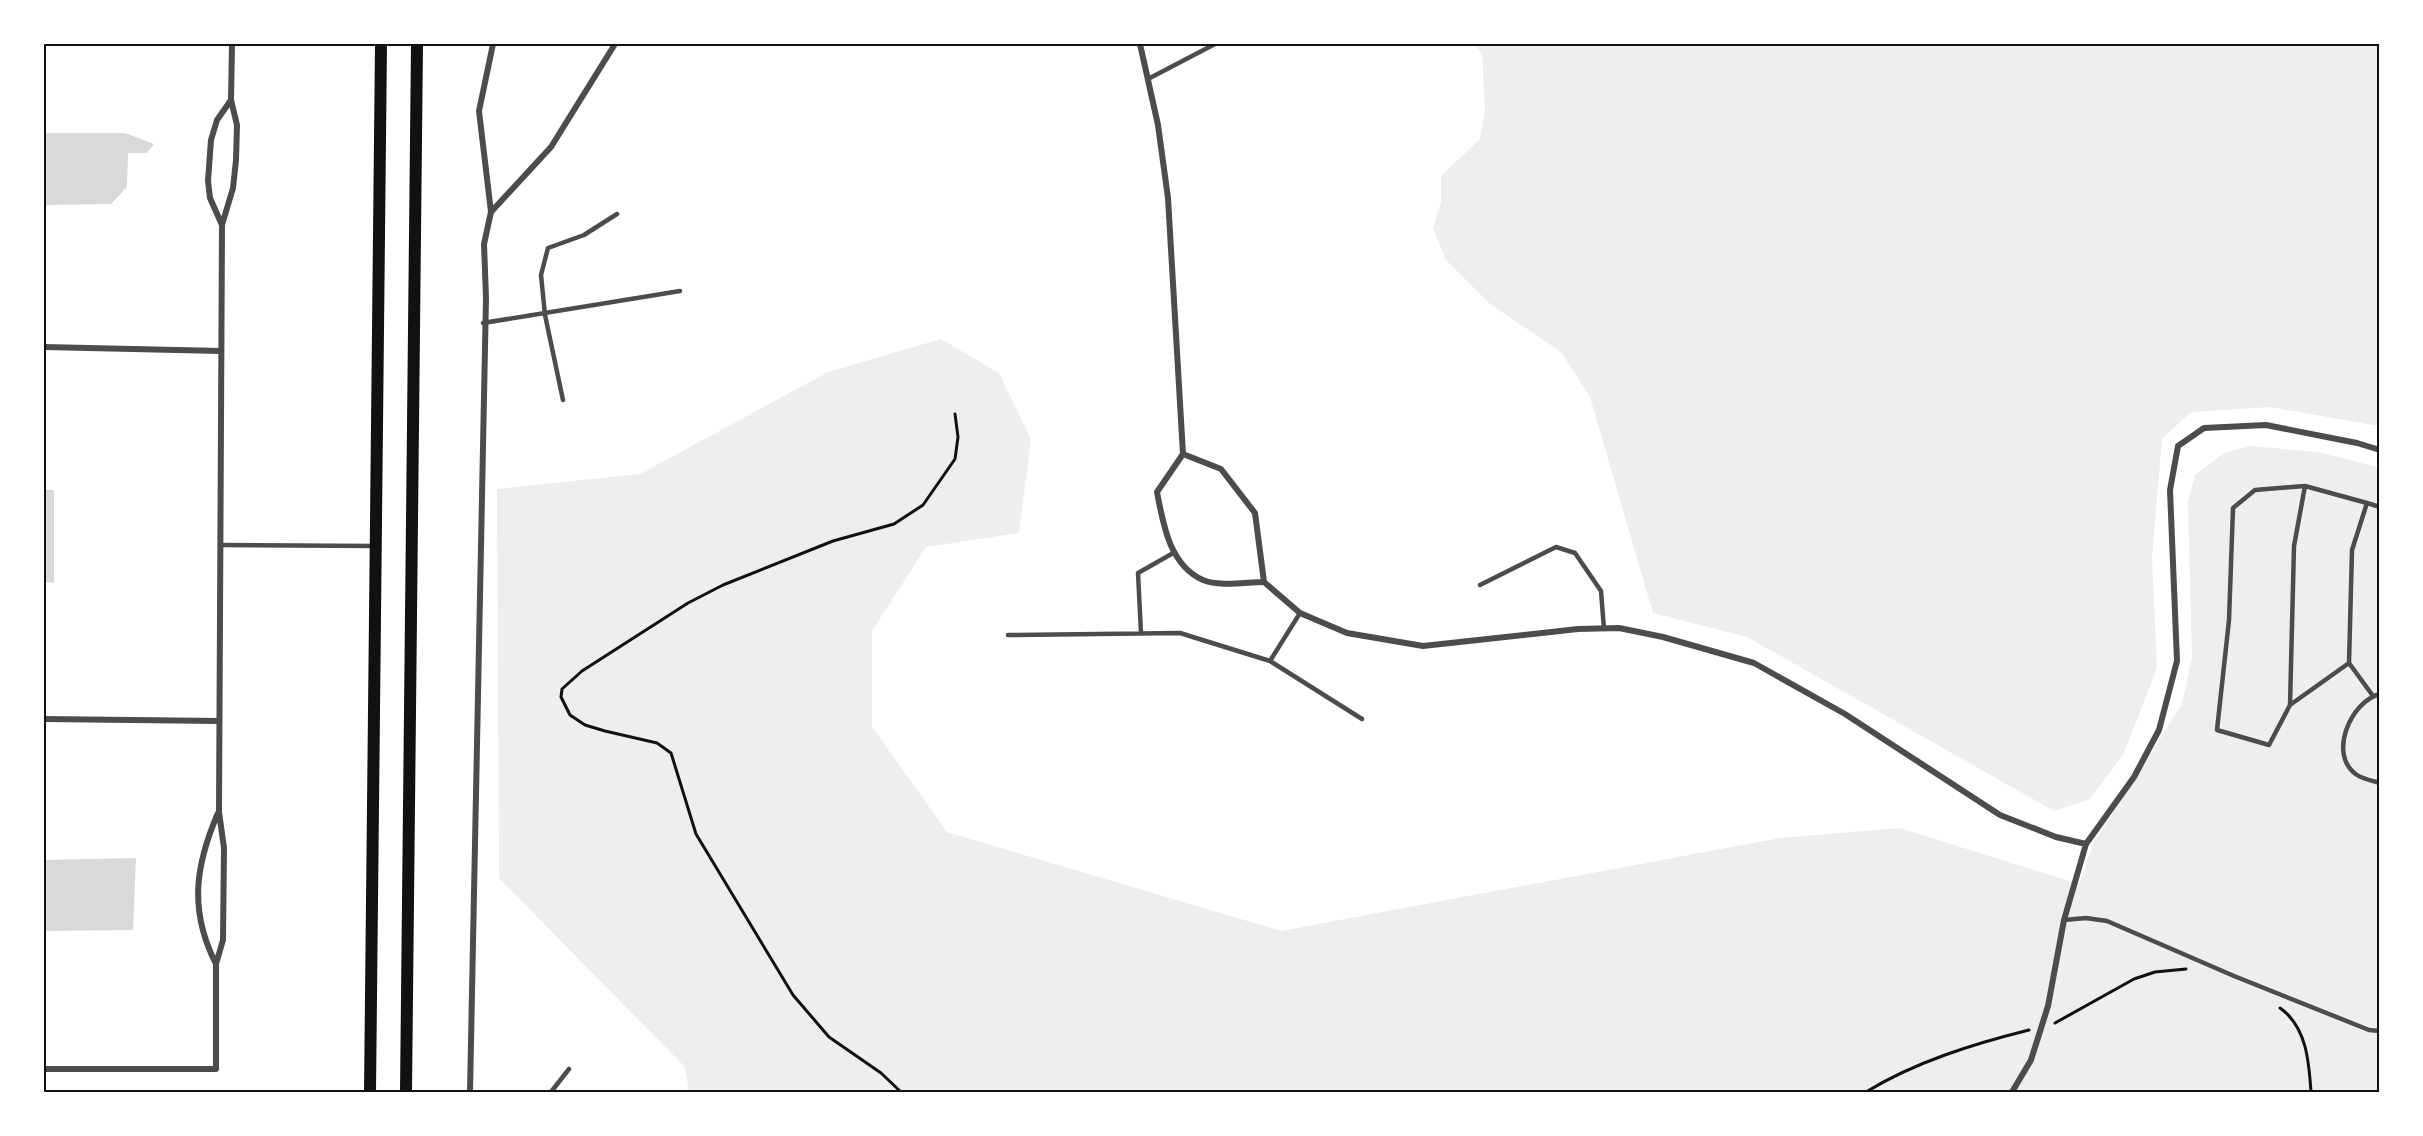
<svg xmlns="http://www.w3.org/2000/svg" width="2423" height="1136" font-family="Lato,sans-serif">
	<style>
		.green { fill: #eee }
		.water { fill: #d9d9d9 }
		.lines { fill: none; stroke-linecap: round; stroke-linejoin: round }
		.path { stroke: #111; stroke-width: 3 }
		.service { stroke: #4c4c4c; stroke-width: 4.5 }
		.minor { stroke: #4c4c4c; stroke-width: 6 }
		.secondary { stroke: #111; stroke-width: 12 }
		.neatline { fill: none; stroke: #111; stroke-width: 2 }
	</style>
	<rect width="100%" height="100%" fill="#fff"/>
	<path class="green" d="M1474 44H2379V426L2270 407 2191 412 2162 439 2152 558 2157 668 2124 753 2090 799 2054 811 1747 637 1653 613 1590 397 1561 352 1490 304 1446 260 1433 228 1441 202V176L1480 139 1485 109 1482 54Z
		M941 339 999 373 1031 439 1019 533 926 547 872 631V727L947 832 1281 931 1780 838 1900 828 2079 884 2093 844 2182 704 2192 658 2188 503 2195 475 2224 453 2249 446 2319 452 2373 466 2380 469 2379 1092H689L685 1067 499 878 497 489 640 474 828 372Z"/>
	<path class="water" d="M44 133H125L154 144 147 153H128L127 187 111 204 44 205Z
		M44 490H54V583L44 582Z
		M136 858 133 930 44 931V860Z"/>
	<g class="lines">
		<path class="path" d="M2280 1008C2307 1027 2309 1063 2311 1092
			M2055 1023 2134 979 2155 972 2186 969
			M901 1092 881 1073 829 1037 793 995 696 834 671 753 657 743 605 731 585 725 570 715 561 697 562 689 582 671 688 603 723 585 833 541 894 524 923 505 955 459 958 437 955 414
			M1866 1092C1915 1062 1973 1044 2029 1030"/>
		<path class="service" d="M1148 79 1215 44
			M483 323 680 291
			M563 400 545 315 541 275 548 248 584 235 617 214
			M220 545 376 546
			M1480 585 1556 547 1575 553 1601 591 1604 629
			M1141 633 1138 573 1175 552
			M1008 635 1180 633 1270 661 1362 719
			M1270 661 1300 613
			M2349 663 2290 705 2269 745 2217 730 2229 620 2233 508 2255 490 2305 486 2367 503
			M2380 694C2351 701 2327 755 2357 775 2363 779 2373 781 2380 783
			M2373 696 2349 663 2352 550 2367 503 2380 507
			M2290 705 2294 546 2305 486
			M2064 920 2086 918 2107 921 2234 976 2369 1030 2380 1031
			M551 1092 569 1069"/>
		<path class="minor" d="M1140 44 1158 125 1168 198 1183 454
			M491 212 551 147 615 44
			M222 225 210 198 208 181 211 140 217 120 231 100
			M44 347 221 351
			M1264 582C1247 582 1219 587 1203 580 1169 565 1163 523 1157 492L1183 454 1221 469 1255 513 1264 582 1300 613 1347 633 1423 646 1578 629 1619 628 1663 637 1754 663 1845 714 2000 815 2056 837 2086 844
			M44 719 219 721
			M216 964C189 911 195 866 218 813
			M44 1069H216V964L223 940 224 848 219 812 222 225 233 188 236 160 237 125 231 100 232 44
			M470 1092 486 298 484 244 491 212 479 111 493 44
			M2012 1092 2031 1060 2048 1006 2064 920 2086 844 2134 777 2159 730 2177 661 2170 490 2178 446 2204 428 2266 425 2357 443 2380 450"/>
		<path class="secondary" d="M370 1092 381 44
			M406 1092 417 44"/>
	</g>
	<rect width="2423" height="1136" fill="none" stroke="#ffffff" stroke-width="90"/>
	<rect x="45" y="45" width="2333" height="1046" class="neatline"/>
</svg>
